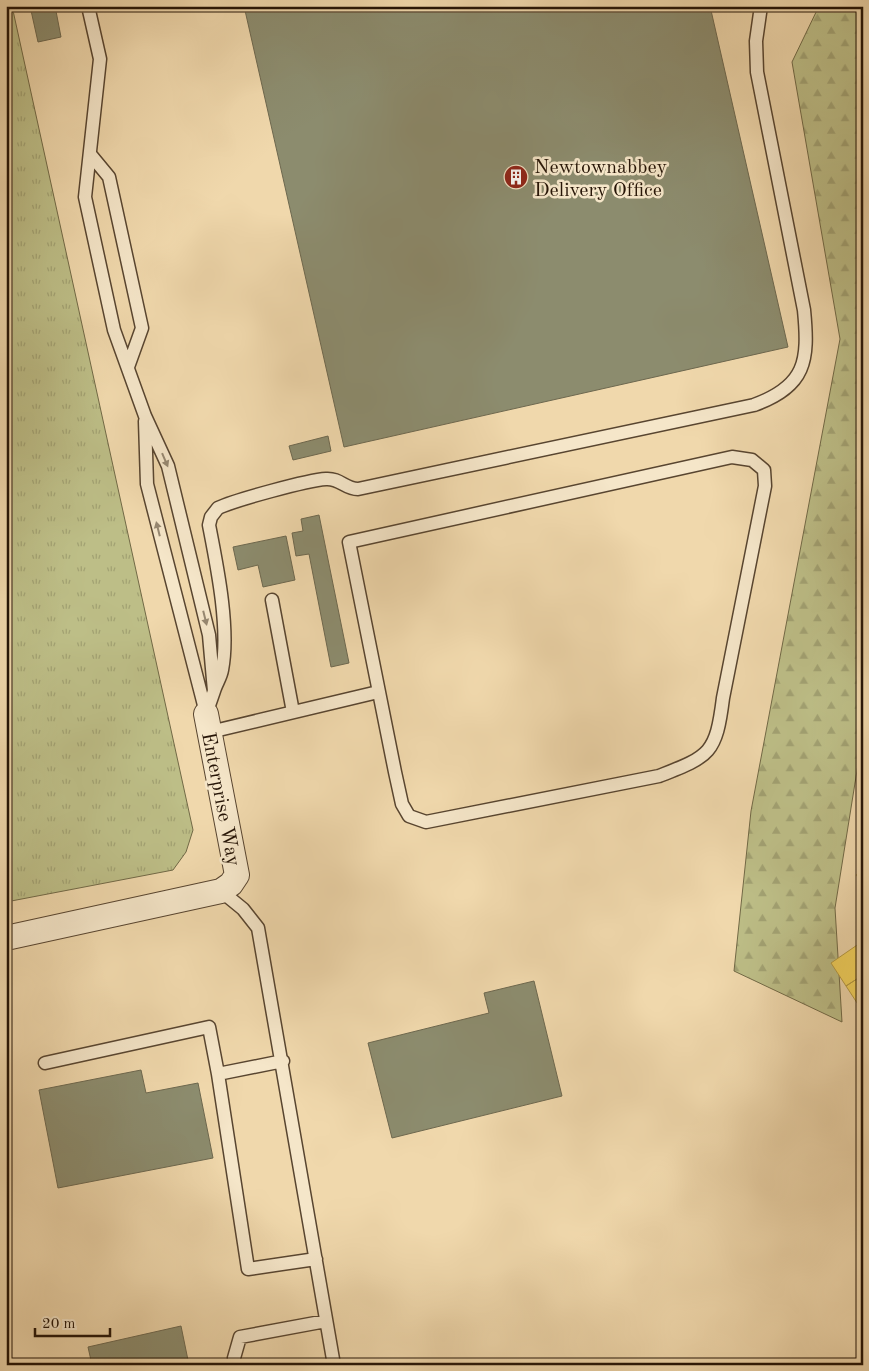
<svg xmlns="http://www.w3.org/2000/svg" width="869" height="1371" font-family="'Old Standard TT',serif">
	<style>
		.grass { fill: url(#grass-tufts); stroke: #716946 }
		.forest { fill: url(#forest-firs); stroke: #716946 }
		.homes { fill: #f6d55c; stroke: #b79b42 }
		.industry { fill: #8c8c6e; stroke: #6d684f }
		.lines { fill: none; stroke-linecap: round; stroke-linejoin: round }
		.service-casing { stroke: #584530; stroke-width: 15 }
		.minor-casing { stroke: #584530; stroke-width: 26 }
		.service { stroke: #f5e6c9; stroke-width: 12 }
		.minor { stroke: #f5e6c9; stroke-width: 24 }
		.oneway { fill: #978871 }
		.labels { text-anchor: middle; stroke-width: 5; stroke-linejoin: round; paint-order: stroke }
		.poi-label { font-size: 20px; fill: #251406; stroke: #f5e6c9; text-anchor: start }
		.street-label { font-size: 20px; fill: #251406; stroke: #f5e6c9 }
	</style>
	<defs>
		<pattern id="grass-tufts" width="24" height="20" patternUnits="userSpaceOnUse" patternTransform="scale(1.25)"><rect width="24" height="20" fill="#bdbe87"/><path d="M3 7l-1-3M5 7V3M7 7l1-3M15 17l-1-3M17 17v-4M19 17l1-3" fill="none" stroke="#a2a273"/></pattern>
		<pattern id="forest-firs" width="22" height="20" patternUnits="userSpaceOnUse" patternTransform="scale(1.25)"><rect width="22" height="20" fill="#bdbe87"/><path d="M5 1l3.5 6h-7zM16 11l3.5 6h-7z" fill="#a2a273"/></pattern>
	</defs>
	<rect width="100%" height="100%" fill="#f0d8ac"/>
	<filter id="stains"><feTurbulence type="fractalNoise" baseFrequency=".004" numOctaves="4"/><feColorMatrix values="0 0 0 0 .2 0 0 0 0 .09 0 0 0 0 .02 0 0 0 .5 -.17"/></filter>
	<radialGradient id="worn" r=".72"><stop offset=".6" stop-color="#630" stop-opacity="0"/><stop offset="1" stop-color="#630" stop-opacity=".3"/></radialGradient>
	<path class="grass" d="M6 6H12L193 830 186 852 173 870 6 902Z"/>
	<path class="forest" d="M819 6H863V733L835 908 842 1022 734 971 751 811 840 339 792 62Z"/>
	<path class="homes" d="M863 869V883L856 875Z
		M863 941V975L846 986 831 963Z
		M863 975V1008L861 1009 846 986Z"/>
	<path class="industry" d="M30 6H55L61 37 38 42Z
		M244 6H710L788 347 344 447Z
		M328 436 331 451 293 460 289 446Z
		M319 515 349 663 331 667 309 554 296 556 292 533 303 531 301 519Z
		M286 536 295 580 263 587 258 565 238 570 233 547Z
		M534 981 562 1096 392 1138 368 1043 489 1013 484 993Z
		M141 1070 146 1093 198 1083 213 1158 58 1188 39 1090Z
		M181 1326 189 1365H92L88 1347Z"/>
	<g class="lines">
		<g class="service-casing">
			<path id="service" d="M88 6 100 59 85 197 114 330 145 416 168 466 209 635 214 691 206 714
				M90 154 109 177 142 328 128 367
				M145 421 147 484 206 713
				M732 457 752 460 764 470 765 486 723 698C716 754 710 756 659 776L426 822 409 816 402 804 395 772 349 542Z
				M272 600 293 712
				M214 691C216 684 221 677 222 670 230 629 217 566 209 525L211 517 218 508C235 500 308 480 326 479 340 478 345 489 358 489L754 405C806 386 809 361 804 310L757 72 756 41 761 6
				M210 732 378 692
				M221 891 243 909 258 928 334 1365
				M45 1063 209 1027 218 1074 283 1061
				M218 1074 248 1269 316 1259
				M235 1365 234 1358 240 1337 326 1321"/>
		</g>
		<g class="minor-casing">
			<path id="minor" d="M6 938 221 891 231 884 237 875 206 714"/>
		</g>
		<use href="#service" class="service"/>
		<use href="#minor" class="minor"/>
	</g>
	<defs><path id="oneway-solid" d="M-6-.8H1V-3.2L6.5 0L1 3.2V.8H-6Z" transform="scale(1.25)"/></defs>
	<g class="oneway">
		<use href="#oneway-solid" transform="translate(165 460) rotate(67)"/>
		<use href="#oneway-solid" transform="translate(158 529) rotate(-104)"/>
		<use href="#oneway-solid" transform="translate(205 618) rotate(76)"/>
	</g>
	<defs>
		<g id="building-disc" transform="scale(1.25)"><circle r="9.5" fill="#8f2418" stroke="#f5e6c9"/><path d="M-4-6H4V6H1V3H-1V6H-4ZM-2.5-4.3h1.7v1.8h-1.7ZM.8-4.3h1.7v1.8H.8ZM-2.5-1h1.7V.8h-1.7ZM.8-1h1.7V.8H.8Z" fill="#fff"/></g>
	</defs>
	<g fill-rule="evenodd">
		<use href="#building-disc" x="516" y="177"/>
	</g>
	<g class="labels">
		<g class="poi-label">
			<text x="534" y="173">Newtownabbey<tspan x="534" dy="23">Delivery Office</tspan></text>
		</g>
		<g class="street-label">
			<text transform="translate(222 799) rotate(79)" y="7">Enterprise Way</text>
		</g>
	</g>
	<rect width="869" height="1371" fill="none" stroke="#f0d8ac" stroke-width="25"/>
	<rect x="8" y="8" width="854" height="1356" fill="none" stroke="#251406" stroke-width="2.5"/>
	<rect x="12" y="12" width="844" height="1346" fill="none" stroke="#251406"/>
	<path d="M35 1328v8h75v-8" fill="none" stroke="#251406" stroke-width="2.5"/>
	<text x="42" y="1328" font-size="15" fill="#251406" stroke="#f5e6c9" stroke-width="4" paint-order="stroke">20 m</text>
	<rect width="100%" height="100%" filter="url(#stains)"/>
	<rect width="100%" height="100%" fill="url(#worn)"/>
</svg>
